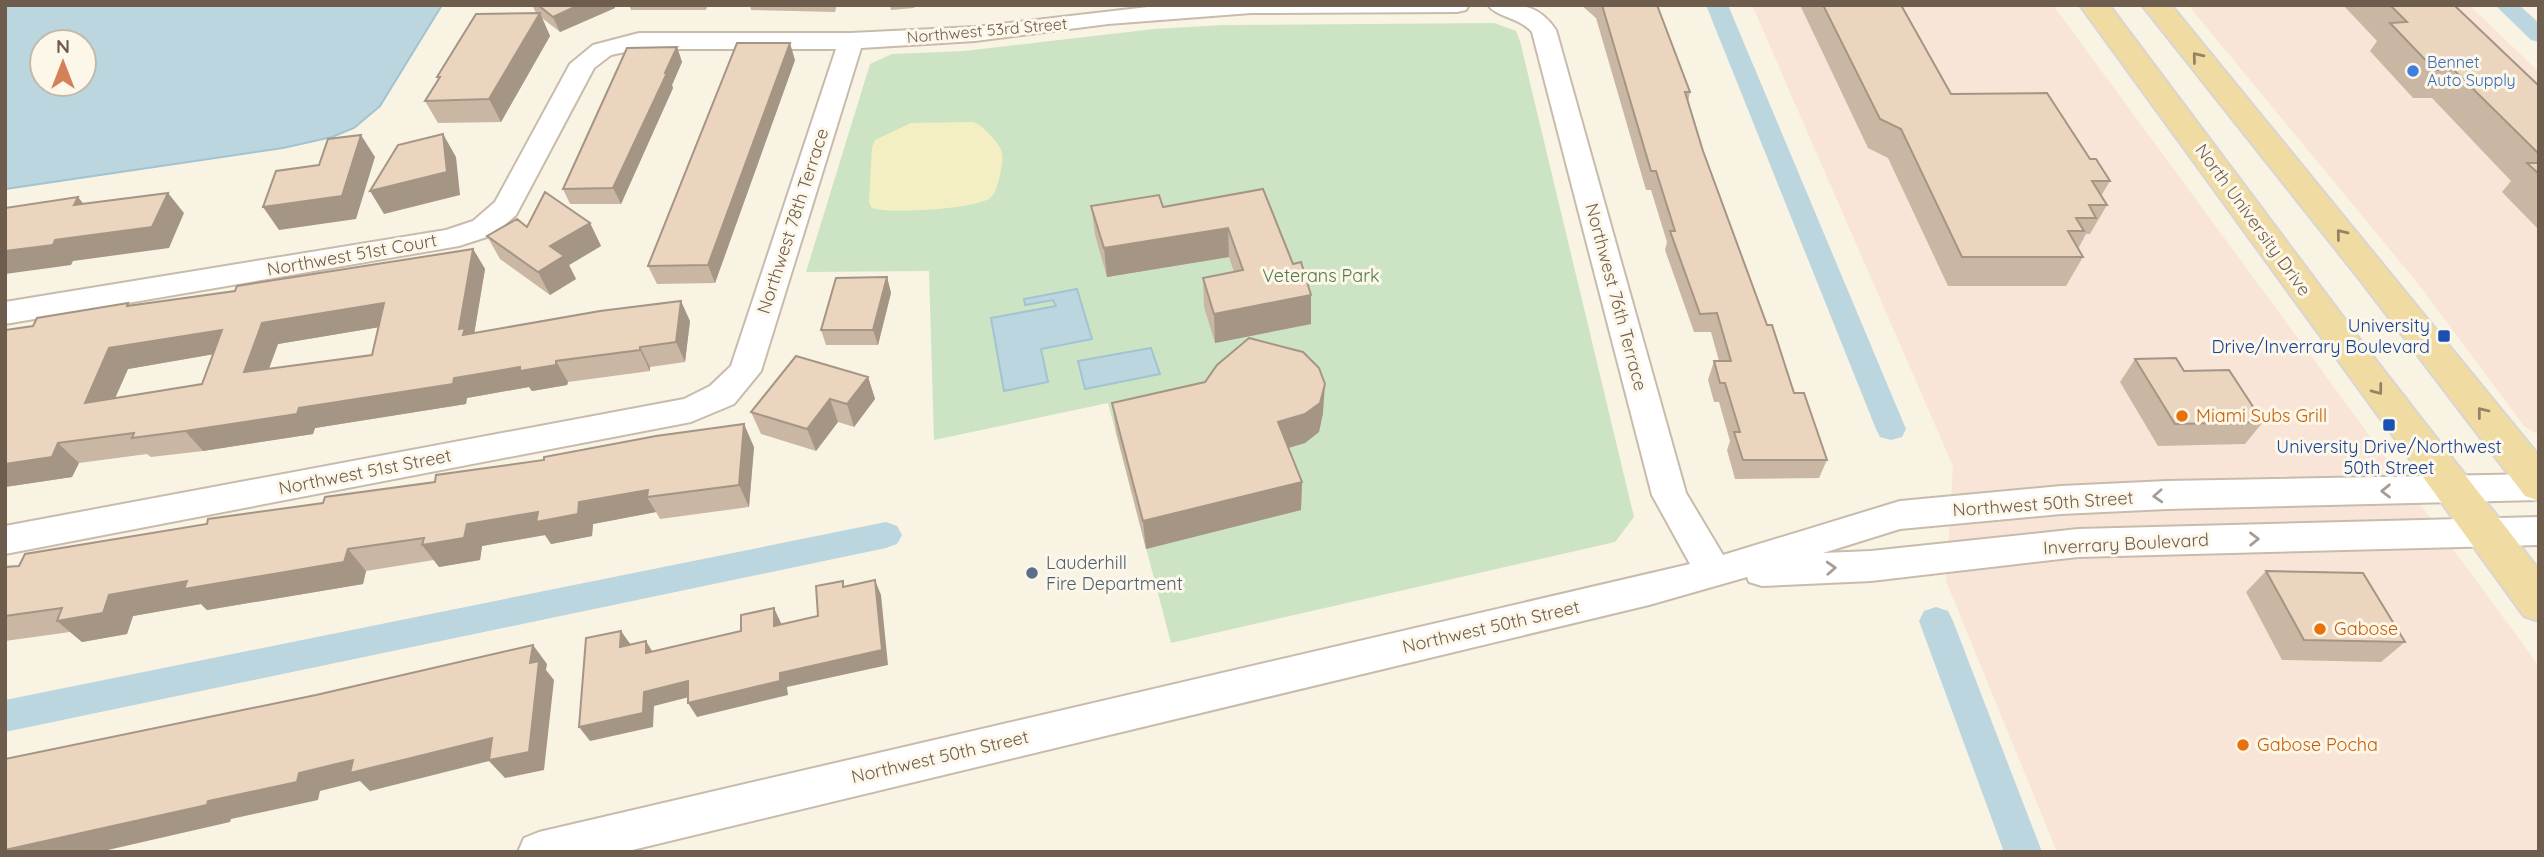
<svg xmlns="http://www.w3.org/2000/svg" width="2544" height="857" font-family="Quicksand,sans-serif">
	<style>
		.commercial { fill: #f8e5d8 }
		.green { fill: #cde4c4 }
		.sand { fill: #f4efc2 }
		.water { fill: #bbd6df; stroke: #a2c4d0; stroke-width: 2; fill-rule: evenodd }
		.lines { fill: none; stroke-linecap: round; stroke-linejoin: round }
		.canal { fill: #bbd6df; fill-rule: evenodd }
		.minor-casing { stroke: #c8bbac; stroke-width: 4 }
		.major-casing { stroke: #d9d5d1; stroke-width: 4 }
		.minor { fill: #fff; fill-rule: evenodd }
		.major { fill: #f0dca3; fill-rule: evenodd }
		.wall { fill: #cab7a3; fill-rule: evenodd }
		.shaded-wall { fill: #a49585 }
		.building { fill: #ebd5be; stroke: #a49585; stroke-width: 2; fill-rule: evenodd }
		.oneway { stroke: #958267 }
		.oneway2 { stroke: #a89d94 }
		.shop-dot { fill: #3f7fe0; stroke: #fcf7e9; stroke-width: 2.5 }
		.transit-dot { fill: #1a4fb4; stroke: #fcf7e9; stroke-width: 2.5 }
		.food-dot { fill: #e8710a; stroke: #fcf7e9; stroke-width: 2.5 }
		.service-dot { fill: #5c6f8a; stroke: #fcf7e9; stroke-width: 2.5 }
		.labels { text-anchor: middle; stroke-width: 6; stroke-linejoin: round; paint-order: stroke }
		.far-street-label { font-size: 16px; fill: #6e5c4d; stroke: #fcf7e9 }
		.far-shop-label { font-size: 16px; fill: #366cbe; stroke: #fcf7e9; text-anchor: start }
		.street-label { font-size: 18px; fill: #6e5c4d; stroke: #fcf7e9 }
		.park-label { font-size: 18px; fill: #527849; stroke: #fcf7e9 }
		.transit-label { font-size: 18px; fill: #164399; stroke: #fcf7e9; text-anchor: end }
		.food-label { font-size: 18px; fill: #c56008; stroke: #fcf7e9; text-anchor: start }
		.service-label { font-size: 18px; fill: #4e5e75; stroke: #fcf7e9; text-anchor: start }
	</style>
	<rect width="100%" height="100%" fill="#f9f3e3"/>
	<path class="commercial" d="M1752 5H2053L2539 666V852H2057L1946 581 1953 466Z
		M2188 5H2469L2539 72V435L2524 426 2420 286Z"/>
	<path class="green" d="M1494 23 1516 31 1520 41 1634 517 1615 542 1171 643 1108 403 934 440 929 271 806 272 870 64 892 54 964 51 1154 29 1224 25Z"/>
	<path class="sand" d="M973 122C980 124 984 129 990 135 1006 152 1004 156 999 179 997 186 996 193 990 198 977 209 888 214 872 208L869 202 872 147 875 140 911 123Z"/>
	<path class="water" d="M5 5H442L380 106 354 128 332 137 283 148 5 189ZM42 42H84V84H42Z
		M1077 289 1092 339 1041 349 1048 382 1004 391 991 318 1056 306 1053 300 1025 305 1024 299Z
		M1151 348 1160 374 1085 389 1078 361Z"/>
	<g class="lines">
		<path class="canal" d="M1706 5H1728L1906 429 1902 437 1891 440 1880 437 1876 429Z
			M2495 5H2519L2539 23V42L2531 40Z
			M886 522 897 526 902 535 897 544 886 548 5 732V700Z
			M1936 607 1948 611 1953 621 2042 852H2004L1919 621 1924 611Z"/>
		<g class="minor-casing">
			<path id="minor" d="M1165 5H1469L1466 10 1457 12 1251 13 1108 24 975 41 861 48 761 371 734 404 691 422 5 554V526L684 399 710 386 731 366 836 49H639L611 55 594 68 516 215 493 235 459 246 5 324V302L446 230 473 221 495 202 570 64 593 45 639 33H851L975 27Z
				M1488 5C1519 5 1537 2 1556 30L1686 493 1723 555 1900 501 2061 486 2167 481 2539 474V500L2167 509 2061 514 1900 529 1823 553 1871 551 2078 529 2539 517V545L2078 557 1871 581 1762 586 1749 582 1747 577 1649 605 624 852H518L524 838 539 832 1690 564 1652 495 1532 32C1519 17 1496 17 1488 5Z"/>
		</g>
		<g class="major-casing">
			<path id="major" d="M2080 5H2109L2367 349 2539 570V621L2524 616Z
				M2142 5H2171L2539 456V501L2525 496 2361 281Z"/>
		</g>
		<use href="#minor" class="minor"/>
		<use href="#major" class="major"/>
	</g>
	<path class="wall" d="M532 5H614L615 8 560 32 542 18 550 36 501 122 438 123 425 101 439 79 437 77 536 13Z
		M629 5H708L706 10H631Z
		M750 5H837L835 12 751 10Z
		M890 5H930L915 6 914 8 891 10Z
		M1581 5H1657L1690 92 1688 102 1703 151 1767 325 1794 393 1827 460 1819 478 1735 479 1727 450 1730 441 1719 402H1714L1708 380 1714 361H1719L1711 332H1694L1665 250 1667 242 1651 190H1646L1596 18Z
		M1800 5H1901L1951 94 2090 159 2110 181 2101 196 2107 205 2090 234H2086L2079 247H2077L2083 257 2066 286H1948L1888 158 1868 148Z
		M2343 5H2454L2539 86V230L2502 192 2511 181 2432 98H2413L2370 51 2377 41Z
		M677 47 682 62 672 85 673 88 621 204H570L563 189Z
		M795 60 715 283 657 284 648 266Z
		M1263 189 1293 264 1311 295V324L1215 343 1204 307 1203 278 1234 272 1229 257 1107 277 1095 235 1091 206 1163 207Z
		M590 223 601 246 569 265 576 279 550 295 500 259 487 236 527 227Z
		M473 249 485 269 474 333 690 321 685 362 650 367V371L568 382 567 385 532 391 529 387 467 398 466 404 315 428 313 434 203 451 151 457 147 454 79 463 72 477 5 487 33 326 130 306 235 291ZM379 327 372 355 269 369 278 344ZM213 354 202 384 115 398 128 369Z
		M887 277 891 293 878 345H826L821 330Z
		M2135 359 2263 422 2245 444 2158 446 2120 382Z
		M868 377 875 399 854 427 838 422 816 451 761 434 751 412Z
		M1205 382 1323 413 1319 432 1305 443 1288 448 1302 482 1301 510 1146 549 1116 432 1112 403Z
		M754 447 749 507 660 519 656 512 593 524 592 536 551 544 545 535 482 546 480 560 439 567 434 560 366 571 363 584 207 610 201 604 133 616 127 634 82 642 70 632 5 641V567L19 566 207 524Z
		M2266 571 2405 642 2381 662 2282 660 2246 592Z"/>
	<path class="shaded-wall" d="M579 5H614L615 8 560 32 553 17Z
		M540 13 550 36 501 122 489 99Z
		M790 43 795 60 715 283 708 265Z
		M677 47 682 62 672 85 673 88 621 204 613 188Z
		M443 134 456 157 460 195 384 214 370 191Z
		M361 135 375 157 356 219 279 230 263 207Z
		M168 193 184 213 169 248 73 261 71 265 5 274V251L55 240Z
		M78 197 95 218 74 205Z
		M590 223 601 246 569 265 576 279 550 295 538 272 550 246Z
		M1228 228 1229 257 1107 277 1104 248Z
		M473 249 485 269 473 341 476 356 459 329Z
		M887 277 891 293 878 345 873 330Z
		M1311 295V324L1215 343 1214 314Z
		M681 301 690 321 685 362 676 342Z
		M384 303 398 324 278 344 260 392 244 372 262 323Z
		M222 330 238 350 128 369 104 423 85 403 109 348Z
		M640 347 650 367V371L640 350Z
		M556 361 568 382 567 385 532 391 529 387 467 398 466 404 315 428 313 434 203 451 185 431 454 378Z
		M868 377 875 399 854 427 847 404Z
		M1325 384 1323 413 1319 432 1305 443 1278 451V422Z
		M830 399 838 422 816 451 807 429Z
		M744 424 754 447 749 507 739 485Z
		M58 443 79 463 72 477 5 487V464Z
		M1302 482 1301 510 1146 549 1143 521Z
		M648 490 647 497 656 512 593 524 592 536 551 544 545 535 482 546 480 560 439 567 422 545 467 524Z
		M348 549 366 571 363 584 207 610 201 604 133 616 127 634 82 642 57 621 109 595Z
		M875 580 881 595 888 665 787 687 788 695 697 717 688 703 780 673Z
		M774 608 781 623V640L774 626Z
		M621 631 631 645 620 647Z
		M646 641 655 656 646 653Z
		M533 645 547 664 546 670 554 680 544 770 505 778 489 761 370 791 360 781 320 791 318 800 231 819 230 822 99 852H5V850L208 801 299 773 530 663Z
		M688 681 697 695 654 706 653 727 590 741 579 727 644 692Z"/>
	<path class="building" d="M538 5H579L553 17Z
		M1602 5H1657L1690 92H1685L1703 151 1767 325H1772L1794 393H1804L1827 460H1743L1734 432H1740L1725 383H1720L1714 361H1731L1717 313 1700 314 1670 231H1675L1656 171H1651Z
		M1823 5H1901L1951 94 2047 93 2090 159H2096L2110 181H2092L2107 205H2089L2096 218H2076L2084 231H2068L2083 257H1962L1901 129 1880 119Z
		M2390 5H2454L2539 86V154L2454 70H2435L2390 23 2407 22Z
		M540 13 489 99 425 101 440 77H437L476 14Z
		M737 43H790L708 265 648 266Z
		M677 47 665 73H667L613 188 563 189 627 48Z
		M443 134 447 172 370 191 398 145Z
		M361 135 342 196 263 207 276 171 319 165 328 139Z
		M2527 163H2539V174Z
		M1263 189 1293 264 1301 262 1311 295 1214 314 1203 278 1243 270 1228 228 1104 248 1091 206 1159 195 1163 207Z
		M545 192 590 223 550 246 564 256 538 272 487 236 517 219 527 227Z
		M168 193 152 227 55 240 53 245 5 251V208L78 197 74 205Z
		M473 249 459 329 465 328 463 335 600 311 681 301 676 342 640 347V350L556 361V365L520 371V367L454 378 453 384 299 408 297 414 185 431 132 438 134 433 58 443 52 457 5 464V330L33 326 37 318 128 303 127 306 235 291 237 286ZM384 303 372 355 244 372 262 323ZM222 330 202 384 85 403 109 348Z
		M887 277 873 330H821L836 278Z
		M1249 338 1303 352 1319 368 1325 384 1320 403 1305 414 1278 422 1302 482 1143 521 1112 403 1205 382 1217 365Z
		M796 356 868 377 847 404 830 399 807 429 751 412Z
		M2176 358 2184 371 2229 370 2263 422 2175 424 2135 359Z
		M744 424 739 485 647 497 648 490 579 502 578 514 536 522 538 512 467 524 464 538 422 545 424 538 348 549 344 562 184 589 187 581 109 595 103 613 57 621 62 608 5 616V567L19 566 25 554 207 524 208 519 323 503 325 497 435 482 436 475 544 460V457L656 436Z
		M2266 571 2363 573 2405 642 2304 640Z
		M875 580 882 650 780 673V681L688 703V681L644 692 643 713 579 727 586 638 621 631 620 647 646 641V653L741 631V615L774 608V626L818 616 816 586 843 581V587Z
		M533 645 530 663 539 661 529 752 489 760 492 738 350 773 353 760 299 773 297 782 208 801 207 805 5 850V759L316 695Z"/>
	<defs><path id="oneway-chevron" d="M-2-3.5L2.5 0L-2 3.5" fill="none" stroke-width="1.6" stroke-linecap="round" stroke-linejoin="round" transform="scale(1.75)"/></defs>
	<g class="oneway">
		<use href="#oneway-chevron" transform="translate(2197 57) rotate(-129)"/>
		<use href="#oneway-chevron" transform="translate(2341 234) rotate(-129)"/>
		<use href="#oneway-chevron" transform="translate(2378 390) rotate(53)"/>
		<use href="#oneway-chevron" transform="translate(2482 412) rotate(-128)"/>
	</g>
	<g class="oneway2">
		<use href="#oneway-chevron" transform="translate(2386 491) rotate(179)"/>
		<use href="#oneway-chevron" transform="translate(2158 496) rotate(177)"/>
		<use href="#oneway-chevron" transform="translate(2254 539) rotate(-1)"/>
		<use href="#oneway-chevron" transform="translate(1831 568) rotate(-3)"/>
	</g>
	<circle class="shop-dot" cx="2413" cy="71" r="7"/>
	<g class="transit-dot">
		<rect x="2437" y="329" width="14" height="14" rx="3.5"/>
		<rect x="2382" y="418" width="14" height="14" rx="3.5"/>
	</g>
	<g class="food-dot">
		<circle cx="2182" cy="416" r="7"/>
		<circle cx="2320" cy="629" r="7"/>
		<circle cx="2243" cy="745" r="7"/>
	</g>
	<circle class="service-dot" cx="1032" cy="573" r="7"/>
	<g class="labels">
		<g class="far-street-label">
			<text transform="translate(987 30) rotate(-5)" y="6">Northwest 53rd Street</text>
		</g>
		<g class="far-shop-label">
			<text x="2427" y="68">Bennet<tspan x="2427" dy="18">Auto Supply</tspan></text>
		</g>
		<g class="street-label">
			<text transform="translate(2253 220) rotate(54)" y="6">North University Drive</text>
			<text transform="translate(793 221) rotate(-72)" y="6">Northwest 78th Terrace</text>
			<text transform="translate(352 255) rotate(-10)" y="6">Northwest 51st Court</text>
			<text transform="translate(1616 297) rotate(75)" y="6">Northwest 76th Terrace</text>
			<text transform="translate(365 472) rotate(-11)" y="6">Northwest 51st Street</text>
			<text transform="translate(2043 504) rotate(-4)" y="6">Northwest 50th Street</text>
			<text transform="translate(2126 544) rotate(-3)" y="6">Inverrary Boulevard</text>
			<text transform="translate(1491 627) rotate(-13)" y="6">Northwest 50th Street</text>
			<text transform="translate(940 757) rotate(-13)" y="6">Northwest 50th Street</text>
		</g>
		<g class="park-label">
			<text x="1321" y="282">Veterans Park</text>
		</g>
		<g class="transit-label">
			<text x="2430" y="332">University<tspan x="2430" dy="21">Drive/Inverrary Boulevard</tspan></text>
			<text x="2389" y="453" text-anchor="middle">University Drive/Northwest<tspan x="2389" dy="21">50th Street</tspan></text>
		</g>
		<g class="food-label">
			<text x="2196" y="422">Miami Subs Grill</text>
			<text x="2334" y="635">Gabose</text>
			<text x="2257" y="751">Gabose Pocha</text>
		</g>
		<g class="service-label">
			<text x="1046" y="569">Lauderhill<tspan x="1046" dy="21">Fire Department</tspan></text>
		</g>
	</g>
	<rect width="2544" height="857" fill="none" stroke="#6e5c4d" stroke-width="14"/>
	<g transform="translate(63 63)"><circle r="33" fill="#fcf7e9" stroke="#c3b9ab" stroke-width="2"/>
	<path d="M0-5L12 26L0 18L-12 26Z" fill="#d48157"/>
	<text y="-10" font-size="19" font-weight="bold" text-anchor="middle" fill="#6e5c4d">N</text>
	</g>
</svg>
